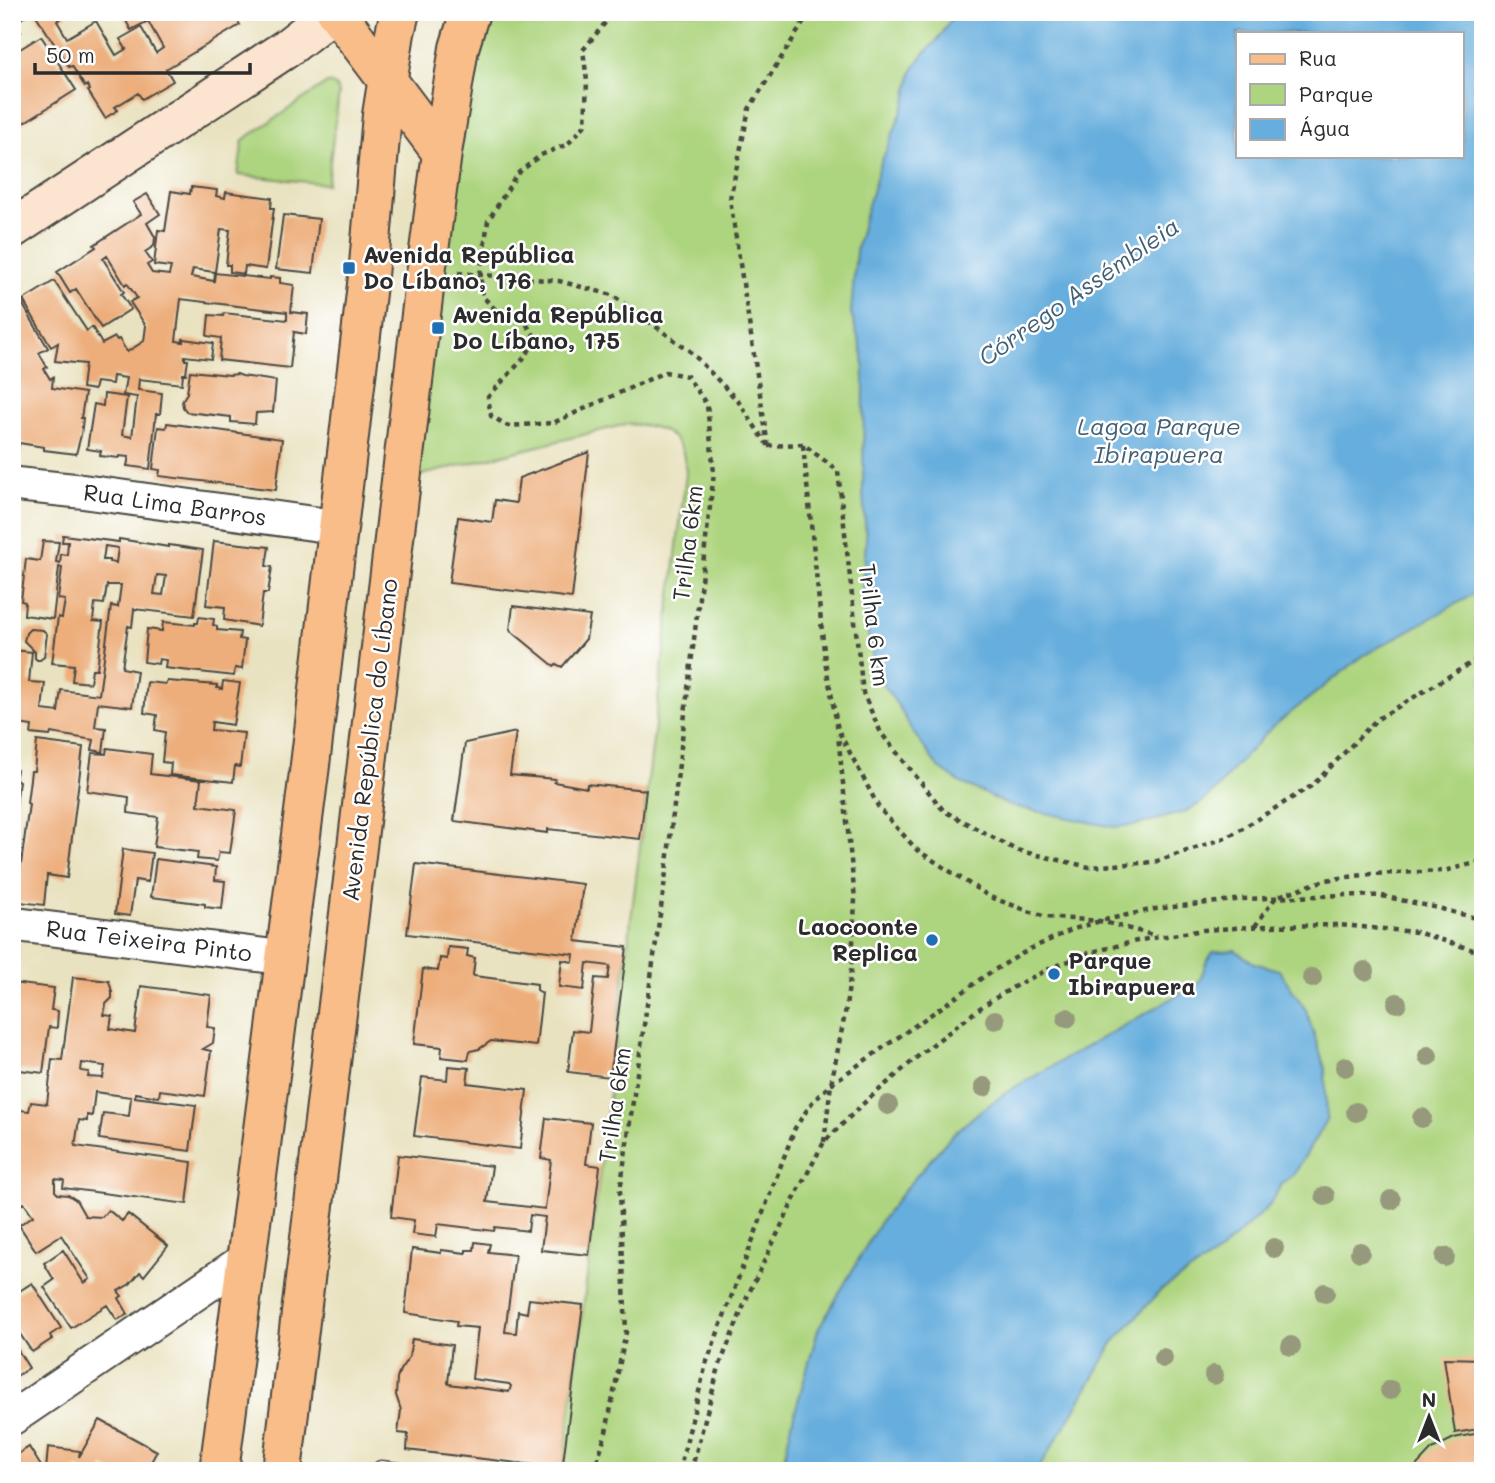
<svg xmlns="http://www.w3.org/2000/svg" width="1495" height="1483" font-family="Mali,sans-serif">
	<style>
		.green { fill: #add47e; stroke: #6c8054; stroke-width: 2; fill-rule: evenodd }
		.water { fill: #66aedd; stroke: #486c84; stroke-width: 2; fill-rule: evenodd }
		.building { fill: #edae7c; fill-rule: evenodd }
		.lines { fill: none; stroke-linecap: round; stroke-linejoin: round }
		.lane-casing { stroke: #484641; stroke-width: 19 }
		.street-casing { stroke: #484641; stroke-width: 37 }
		.secondary-casing { stroke: #484641; stroke-width: 42 }
		.primary-casing { stroke: #484641; stroke-width: 42 }
		.path { stroke: #484641; stroke-width: 4.5; stroke-dasharray: 5 5; stroke-linecap: butt }
		.lane { stroke: #fff; stroke-width: 16 }
		.street { stroke: #fff; stroke-width: 33 }
		.secondary { stroke: #fce5d0; stroke-width: 38 }
		.primary { stroke: #f8bd89; stroke-width: 38 }
		.tree { fill: #96997c }
		.poi-dot { fill: #1f6fb2; stroke: #fff; stroke-width: 2.5 }
		.labels { text-anchor: middle; stroke-width: 5; stroke-linejoin: round; paint-order: stroke }
		.poi-label { font-size: 23px; font-weight: bold; fill: #2b2b2b; stroke: #fff; text-anchor: start }
		.street-label { font-size: 23px; fill: #2b2b2b; stroke: #fff }
		.water-label { font-size: 24px; font-style: italic; fill: #435f72; stroke: #fff }
	</style>
	<rect width="100%" height="100%" fill="#fff"/>
	<filter id="ink" filterUnits="userSpaceOnUse"><feTurbulence type="fractalNoise" baseFrequency=".0143" numOctaves="2"/><feDisplacementMap in="SourceGraphic" scale="14" xChannelSelector="R" yChannelSelector="G"/><feConvolveMatrix kernelMatrix="1 2 1 2 8 2 1 2 1" color-interpolation-filters="sRGB"/></filter>
	<filter id="wash" filterUnits="userSpaceOnUse"><feTurbulence type="fractalNoise" baseFrequency=".00686" numOctaves="4" result="noise"/><feDisplacementMap in="SourceGraphic" scale="28" xChannelSelector="R" yChannelSelector="G"/><feGaussianBlur stdDeviation="1.57" result="paint"/><feColorMatrix in="noise" values="0 0 0 0 0 0 0 0 0 0 0 0 0 0 0 0 0 1.4 0 .05"/><feComposite in="paint" operator="in"/></filter>
	<g filter="url(#wash)">
		<rect width="100%" height="100%" fill="#e9e2c0"/>
		<path class="green" d="M490 12H1483V1471H563L686 473C685 466 685 457 682 450 671 427 649 425 627 424L414 477 471 73ZM1238 33H1462V156H1238Z
			M327 83C334 84 337 86 339 93L327 184 238 175 243 140Z"/>
		<path class="water" d="M955 12H1483V589L1363 656 1271 728 1234 768 1216 790 1198 805 1184 812 1137 825 1113 827 1011 806 959 782 938 767 911 729 899 707 883 685 874 662 868 636 862 588 866 541 863 491 864 379 863 355 851 313 856 252 862 226 879 168 906 101 912 72 922 56 940 37ZM1238 33H1462V156H1238Z
			M1235 950 1254 963 1279 970 1306 1010 1325 1068 1327 1119 1295 1173 1281 1185 1269 1206 1216 1255 1161 1290 1113 1343 1070 1418 1037 1471H781L793 1419 818 1330 880 1222 906 1188 951 1136 979 1112 1010 1090 1199 983 1206 963 1213 952Z"/>
		<g id="blocks">
			<path class="building" d="M12 12H31L15 23 21 32 12 38Z
				M34 12H71L57 21 67 38 96 21 116 55 126 49 120 39 141 27 156 53 163 48 148 21 131 30 121 12H143L146 18 153 12H233L240 25 166 69 173 81 142 99 138 93 115 107 118 110 105 118 88 91 90 90 87 85 85 87 72 66 69 67Z
				M41 36 76 90 12 130V54Z
				M191 187 217 190 216 196 225 198 226 192 272 198 271 208H274L266 269 245 266 244 274 230 272V265H226L230 230 221 229 215 272 193 269 191 277 214 281 215 273 270 279V277L280 278V283L294 285 291 312 308 314 306 334 294 332 290 368 219 360 221 338 207 336 209 315 223 316 224 313 287 320V312L181 299 176 341 183 342V339L213 343 211 359 185 356V360H188L186 374H183L182 384 139 379 138 390 162 393 160 414H156L150 469 127 466 129 457 119 456V458L100 456 101 451 87 449 94 404 103 406 104 394 127 397 122 435 132 437 137 397 123 395 126 378 113 376 112 384 96 382 94 390 82 388 85 364 55 361 58 343 51 347 23 300 54 281 87 331 92 327 102 344 115 337 117 340 119 339 127 352 144 341 146 326 130 302 137 298 127 283 125 285 107 256 103 259 124 292 121 294 131 309 101 328 76 289 70 293 57 272 96 247 94 245 141 214 133 202 147 194 160 214 147 223 155 237 154 246 145 252 152 262 147 265 152 273 169 275 171 267 154 265 158 230 165 231 171 191 190 194Z
				M283 215 319 219 313 273 276 269Z
				M19 298 48 348 39 353 47 367 44 369 50 379 53 377 52 388 85 393 81 418H83L81 435 76 454 44 450V447L19 443 18 451 12 450V398L17 395 12 386V302Z
				M190 371 230 375 237 374 242 376 276 381 273 412 256 413 255 424 231 422V417L187 412 183 407 182 401 187 393Z
				M167 423 282 439 276 490 159 476 160 470 153 469 158 427 166 428Z
				M589 452 572 598 449 583 458 517 492 522 495 500 516 503 519 478Z
				M12 526H18L14 559H12Z
				M63 535 119 542V539L169 547V545L203 550 194 616 134 609 132 627 128 626 122 668 137 671 132 707 98 703 95 727 106 728 103 752 92 750 94 740 51 733 50 736 31 734 32 726 12 723V650L32 652 29 682 45 683 42 710 58 712 61 690 99 695 111 606 118 607 121 585H107L104 604 95 603 93 621 103 622 97 669H92L90 683 72 681 74 665 52 663 58 617 62 618 65 600 58 599 62 568 59 567 53 619 24 615 25 602 21 601 26 559 40 561 43 541 59 542 56 562 60 563 61 554 67 555 68 542H62ZM105 546 118 548 116 563 109 562V560H103ZM157 575 166 576 163 595 154 594Z
				M214 541 269 547 266 566 272 567 268 593H263L259 626 224 620 225 607 206 605Z
				M513 606 590 616 586 639 562 667 556 664 554 666 510 630Z
				M199 617 214 619 213 625 217 626V630L240 632 239 639 245 640 242 669 235 668 234 676 165 668 166 660 159 659 158 664 144 662 147 629 162 631 163 622 195 625V623H198Z
				M30 629 43 630 47 634 44 657 40 660H37L35 658V652L24 641 26 633Z
				M167 681 217 685V688L222 689 223 681 240 683 233 725 212 722 211 730 244 733 240 767 235 766 233 782 170 775 171 763 162 762 165 732 155 730 157 715 144 713 147 682 166 684Z
				M516 732 510 775 555 779 554 782 587 788V784L646 790 640 839 548 829V833L454 821 465 743Z
				M37 741 83 747 67 878 47 875 44 905 12 901 14 879 12 878V841L19 842 15 871 20 872 29 804 27 803 31 771H34Z
				M107 748 152 754 150 774 201 780 198 805 236 810 230 853 219 852 217 861 197 859 198 852 154 847 158 817 128 813 129 797 87 791 92 753 106 754Z
				M12 769 17 770 15 780 19 781 14 821H12Z
				M123 849 152 853 148 882 135 880 130 916 115 914Z
				M156 859 216 867 215 880 225 881 222 909 205 907V904L151 897Z
				M416 864 583 884 576 941 627 947 610 1077 568 1072 573 1030 589 1032 595 978 608 979 610 966 587 963 584 990 559 987 562 960 573 962 574 954 407 934Z
				M448 947 468 949 467 956 475 958 473 975 474 976 537 984V990L542 993 536 1046 491 1041 479 1049 470 1051 468 1060 441 1057 442 1047 414 1044 423 969 438 971 440 958 447 959Z
				M73 977 109 981 112 992V998L106 1004 104 1015 112 1016 110 1029 135 1033 141 986 211 995 207 1027 215 1028 213 1043 203 1049 211 1051 205 1096 160 1090 159 1097 135 1093V1097L196 1105 190 1151 99 1139 103 1113 129 1116 131 1097 95 1092 92 1116 87 1115V1121L79 1120 75 1146 192 1162 187 1204 63 1188 64 1180 55 1179V1191L58 1194 68 1195 76 1200 85 1216 102 1217 108 1210 122 1221 128 1214 168 1246 144 1276 140 1272 130 1284 118 1291 122 1296 119 1298 128 1314 117 1320 107 1305 71 1328 44 1287 54 1280 44 1263 63 1250 84 1283 90 1279 61 1235 36 1251 19 1225 33 1216 24 1203 12 1210V1139L16 1140 20 1110 29 1111 31 1102 47 1104 52 1059 62 1060ZM82 1063 105 1066 103 1078 88 1077 89 1072 81 1071Z
				M12 983 54 988 51 1010 58 1011 57 1028 49 1027 43 1073 12 1069Z
				M448 1066 469 1068 467 1083 527 1090 520 1149 414 1136 422 1077 447 1080Z
				M546 1118 591 1123 586 1164 600 1166 589 1255 541 1250 545 1217 530 1215 528 1231 495 1227 494 1231 438 1224 436 1237 412 1234 414 1220 391 1217 398 1155 492 1166 487 1202 545 1209 551 1160 541 1158Z
				M475 1242 490 1244 488 1252 515 1255 505 1332 516 1333 518 1311 527 1313 529 1299 583 1305 562 1471H552V1467L407 1450 408 1434 398 1433 401 1410 396 1395 397 1379 400 1370 409 1357 412 1339 452 1345 448 1383 449 1384 509 1392 511 1386 509 1384 472 1379 478 1328 456 1326 457 1321 405 1313 412 1249 441 1253V1250L466 1253V1250H474Z
				M32 1283 61 1328 50 1335 52 1339 32 1352 12 1322V1296Z
				M12 1337 16 1343 14 1344 29 1368 12 1379Z
				M1444 1358 1483 1359V1430L1478 1429 1455 1433Z
				M100 1420 157 1451 151 1462 162 1469 161 1471H112L104 1466 101 1471H83L77 1467 76 1471H46L48 1447 80 1451 79 1457Z
				M1474 1434 1483 1436V1471H1413L1416 1466 1432 1449 1454 1438Z
				M29 1447 44 1471H12V1458Z"/>
		</g>
	</g>
	<g filter="url(#ink)">
		<use href="#blocks" fill-opacity="0" stroke="#484641" stroke-width="2"/>
		<g class="lines">
			<g class="lane-casing">
				<path id="lane" d="M381 1469 399 1471"/>
			</g>
			<g class="street-casing">
				<path id="street" d="M12 484 79 491 338 527
					M12 924 286 958
					M12 1418 246 1259"/>
			</g>
			<g class="secondary-casing">
				<path id="secondary" d="M12 229 287 48 333 12"/>
			</g>
			<g class="primary-casing">
				<path id="primary" d="M336 12 442 153
					M219 1471 310 765 368 276 382 115 395 33 400 12
					M282 1471 426 273 442 153 459 48 470 12"/>
			</g>
			<path class="path" d="M458 273 559 281 612 295 691 352 738 401 766 443
				M803 445 825 661 838 730 879 808 917 850 990 897 1045 917 1100 921 1157 936
				M768 446 803 444 838 471 863 693 881 733 944 811 1016 850 1089 867 1154 862 1228 837 1313 785 1376 720 1476 660H1483
				M768 446 730 199 749 109 810 12
				M1255 926 1276 897 1325 880 1371 874 1444 871 1483 861
				M824 1142 831 1084 845 1014 852 964 855 899 838 735
				M594 1471 606 1432 626 1332 620 1191 665 880 714 473 707 405 687 376 665 372 553 423 508 426 491 416 488 397 523 359 537 339 526 324 496 310 483 297 480 275 488 221 517 174 541 155 568 144 585 125 587 81 583 50 614 12
				M679 1471 706 1364 795 1128 813 1101 831 1084 959 995 986 975 1030 949 1071 930 1100 921 1155 909 1243 899 1346 895 1382 896 1438 908 1483 920
				M691 1471 719 1367 748 1295 798 1191 824 1142 864 1103 923 1052 984 1005 1017 985 1051 968 1092 952 1141 940 1203 930 1266 926 1340 925 1416 932 1483 953"/>
			<use href="#lane" class="lane"/>
			<use href="#street" class="street"/>
			<use href="#secondary" class="secondary"/>
			<use href="#primary" class="primary"/>
		</g>
		<g class="tree">
			<circle cx="1365" cy="971" r="10"/>
			<circle cx="1312" cy="978" r="10"/>
			<circle cx="1397" cy="1003" r="10"/>
			<circle cx="1067" cy="1018" r="10"/>
			<circle cx="995" cy="1020" r="10"/>
			<circle cx="1428" cy="1056" r="10"/>
			<circle cx="1345" cy="1067" r="10"/>
			<circle cx="984" cy="1087" r="10"/>
			<circle cx="888" cy="1105" r="10"/>
			<circle cx="1356" cy="1112" r="10"/>
			<circle cx="1422" cy="1118" r="10"/>
			<circle cx="1325" cy="1196" r="10"/>
			<circle cx="1391" cy="1200" r="10"/>
			<circle cx="1274" cy="1248" r="10"/>
			<circle cx="1360" cy="1252" r="10"/>
			<circle cx="1445" cy="1257" r="10"/>
			<circle cx="1325" cy="1293" r="10"/>
			<circle cx="1291" cy="1346" r="10"/>
			<circle cx="1163" cy="1358" r="10"/>
			<circle cx="1214" cy="1375" r="10"/>
			<circle cx="1390" cy="1390" r="10"/>
		</g>
	</g>
	<g class="poi-dot">
		<rect x="342" y="261" width="14" height="14" rx="3.5"/>
		<rect x="431" y="321" width="14" height="14" rx="3.5"/>
		<circle cx="932" cy="940" r="7"/>
		<circle cx="1054" cy="974" r="7"/>
	</g>
	<g class="labels">
		<g class="poi-label">
			<text x="363" y="263">Avenida República<tspan x="363" dy="26">Do Líbano, 176</tspan></text>
			<text x="452" y="323">Avenida República<tspan x="452" dy="26">Do Líbano, 175</tspan></text>
			<text x="918" y="935" text-anchor="end">Laocoonte<tspan x="918" dy="26">Replica</tspan></text>
			<text x="1068" y="969">Parque<tspan x="1068" dy="26">Ibirapuera</tspan></text>
		</g>
		<g class="street-label">
			<text transform="translate(175 505) rotate(8)" y="8">Rua Lima Barros</text>
			<text transform="translate(688 543) rotate(-83)" y="8">Trilha 6km</text>
			<text transform="translate(874 625) rotate(83)" y="8">Trilha 6 km</text>
			<text transform="translate(370 740) rotate(-83)" y="8">Avenida República do Líbano</text>
			<text transform="translate(149 941) rotate(7)" y="8">Rua Teixeira Pinto</text>
			<text transform="translate(615 1105) rotate(-82)" y="8">Trilha 6km</text>
		</g>
		<g class="water-label">
			<text transform="translate(1079 292) rotate(-35)" y="8">Córrego Assémbleia</text>
			<text x="1159" y="435">Lagoa Parque<tspan x="1159" dy="28">Ibirapuera</tspan></text>
		</g>
	</g>
	<rect width="1495" height="1483" fill="none" stroke="#fff" stroke-width="42"/>
	<rect x="1236" y="32" width="228" height="126" fill="#ffffff" stroke="#aaaaaa" stroke-width="2"/>
	<rect x="1250" y="54" width="35" height="10" fill="#f8bd89" stroke="#aaaaaa" stroke-width="2"/>
	<text x="1299" y="66" font-size="21" fill="#2b2b2b">Rua</text>
	<rect x="1250" y="84" width="35" height="21" fill="#add47e" stroke="#aaaaaa" stroke-width="2"/>
	<text x="1299" y="102" font-size="21" fill="#2b2b2b">Parque</text>
	<rect x="1250" y="119" width="35" height="21" fill="#66aedd" stroke="#aaaaaa" stroke-width="2"/>
	<text x="1299" y="136" font-size="21" fill="#2b2b2b">Água</text>
	<g transform="translate(1429 1417)" stroke="#ffffff" stroke-width="5" paint-order="stroke">
	<path d="M0-5L12 26L0 18L-12 26Z" fill="#2b2b2b"/>
	<text y="-10" font-size="19" font-weight="bold" text-anchor="middle" fill="#2b2b2b">N</text>
	</g>
	<path d="M35 63v10h215v-10" fill="none" stroke="#2b2b2b" stroke-width="3.5"/>
	<text x="46" y="63" font-size="21" fill="#2b2b2b" stroke="#ffffff" stroke-width="5" paint-order="stroke">50 m</text>
</svg>
